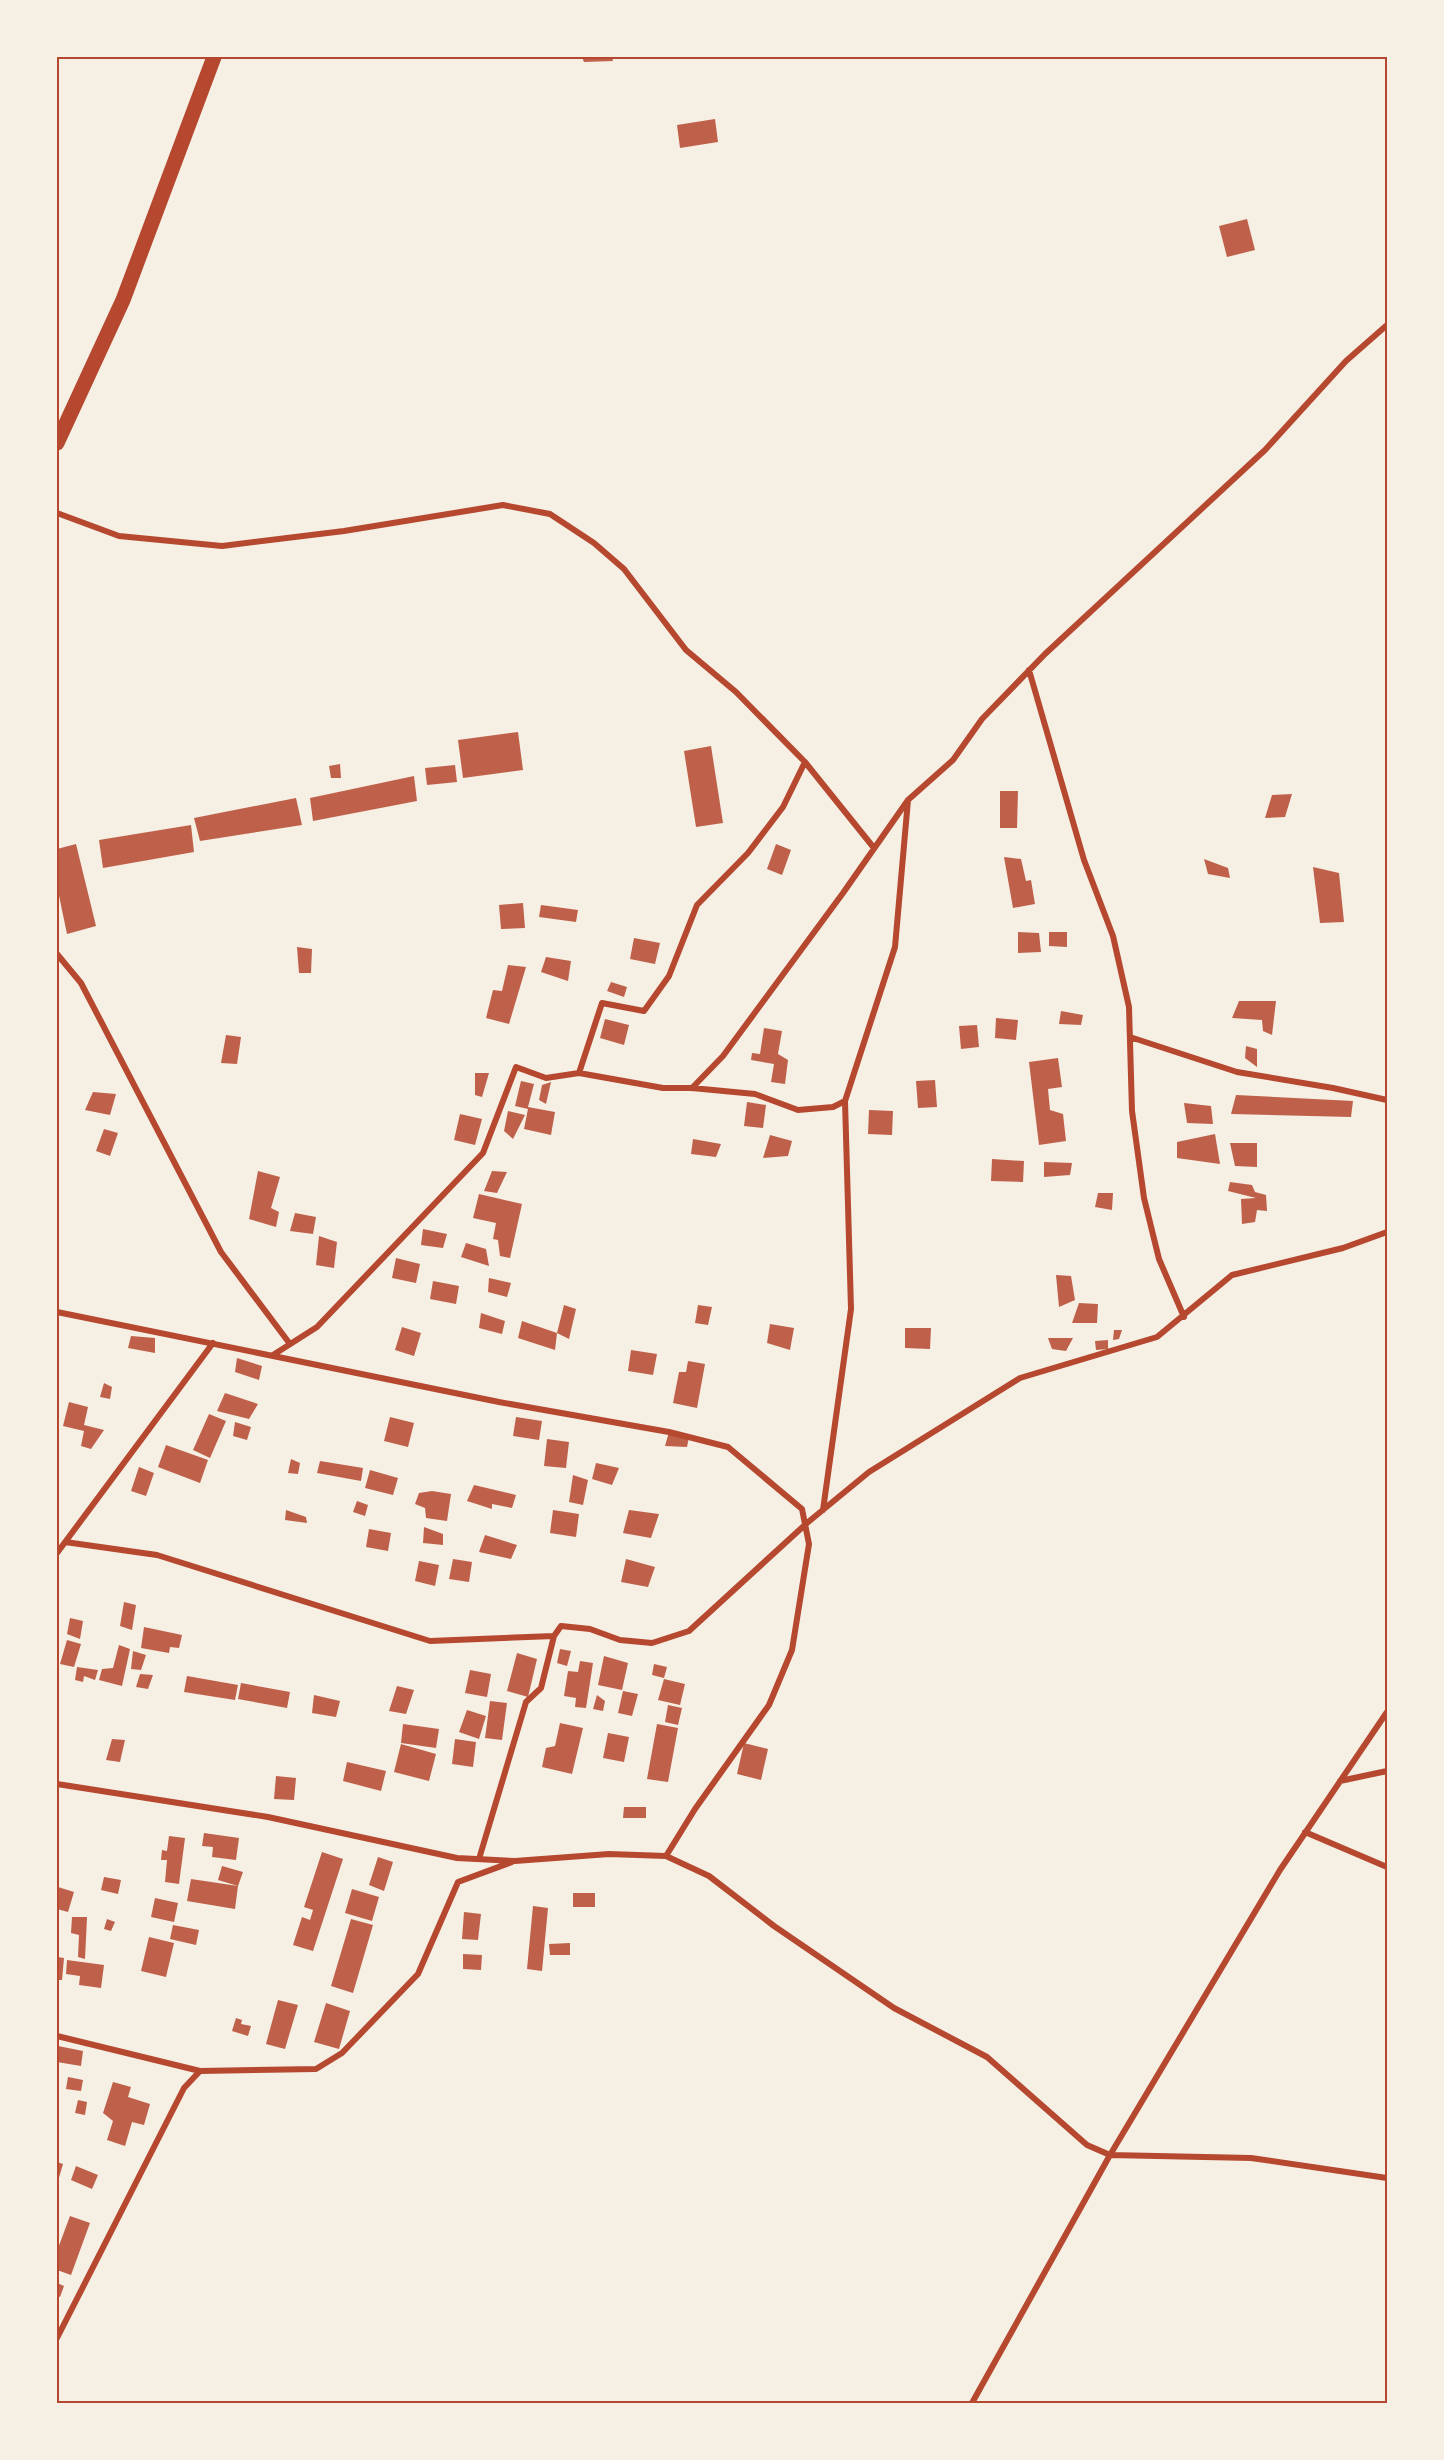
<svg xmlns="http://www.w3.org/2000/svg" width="1444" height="2460" font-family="Figtree,sans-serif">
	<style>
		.building { fill: #bf614a }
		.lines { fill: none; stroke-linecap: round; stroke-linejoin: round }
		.minor { stroke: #b5482f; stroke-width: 6 }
		.primary { stroke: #b5482f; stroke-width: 15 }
		.neatline { fill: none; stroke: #b5482f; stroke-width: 2 }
	</style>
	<rect width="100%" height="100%" fill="#f6efe4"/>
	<path class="building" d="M582 57H612L613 61 584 62Z
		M715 119 718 142 680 148 677 125Z
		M1247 219 1255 250 1227 257 1219 226Z
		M518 732 523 770 463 778 458 740Z
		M711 746 723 823 696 827 684 751Z
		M340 764 341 778H331L329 766Z
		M455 765 457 782 427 785 425 768Z
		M414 776 417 801 313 821 310 798Z
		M1000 791H1018L1017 828H1000Z
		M1292 794 1285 817 1265 818 1272 795Z
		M296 798 302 825 200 841 194 818Z
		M191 825 194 852 103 868 99 840Z
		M76 844 96 926 67 934 57 886V849Z
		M776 844 791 850 782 875 767 869Z
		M1004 857 1021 859 1026 881 1031 880 1035 904 1013 908Z
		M1204 859 1228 868 1230 878 1208 874Z
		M1313 867 1339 873 1344 922 1320 923Z
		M523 903 525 928 501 929 499 905Z
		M541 905 578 910 576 922 539 917Z
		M1018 932 1039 933 1041 952 1018 953Z
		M1049 932H1067V947L1049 946Z
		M634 938 660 943 655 964 630 959Z
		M297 947 312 949 311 973H299Z
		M546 957 571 961 568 981 541 972Z
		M508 965 526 967 509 1024 486 1018 493 990 502 991Z
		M611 982 627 987 624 997 607 991Z
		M1239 1001H1276L1272 1035 1263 1031 1262 1020 1232 1018Z
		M1061 1011 1083 1015 1081 1025 1059 1024Z
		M996 1018 1018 1020 1016 1040 995 1038Z
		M605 1019 629 1025 624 1045 600 1038Z
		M977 1025 979 1047 961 1049 959 1026Z
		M764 1028 782 1031 778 1054 788 1060 785 1084 771 1082 774 1064 751 1060 752 1053 760 1054Z
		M226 1035 241 1037 237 1064 221 1063Z
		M1246 1046 1257 1049V1067L1245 1058Z
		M1058 1058 1062 1087 1048 1089 1050 1110 1063 1114 1066 1141 1039 1145 1029 1062Z
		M475 1073H489L482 1097 475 1095Z
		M935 1080 937 1107 918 1108 916 1081Z
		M521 1081 534 1084 528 1107 555 1112 551 1135 524 1129 528 1109 515 1106Z
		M551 1082 546 1104 539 1100 542 1085Z
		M93 1092 116 1094 110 1115 85 1110Z
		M1236 1095 1353 1101 1351 1117 1231 1114Z
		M747 1102 766 1105 763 1128 744 1126Z
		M1184 1103 1211 1106 1213 1124 1187 1123Z
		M869 1110 893 1111 892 1135 868 1134Z
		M508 1111 525 1115 513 1139 504 1131Z
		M460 1114 482 1119 475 1145 454 1140Z
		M104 1129 118 1133 110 1156 96 1151Z
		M1215 1134 1220 1164 1177 1158V1142Z
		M770 1135 792 1141 788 1156 763 1158Z
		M693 1139 721 1144 716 1157 691 1154Z
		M1230 1143H1257V1167L1235 1166Z
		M992 1159 1024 1161 1023 1182 991 1181Z
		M1044 1162 1072 1163 1070 1175 1044 1177Z
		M258 1171 280 1177 271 1208 279 1212 276 1227 249 1219Z
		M492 1171 507 1172 497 1193 484 1191Z
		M1230 1182 1252 1185 1255 1192 1266 1195 1267 1211 1257 1210 1255 1222 1242 1224 1241 1199 1256 1198 1228 1191Z
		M1098 1193H1113L1112 1210 1095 1207Z
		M479 1194 522 1204 510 1258 500 1256 498 1240 493 1239 496 1223 473 1218Z
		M295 1213 316 1217 313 1234 290 1231Z
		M423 1229 447 1234 443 1248 421 1245Z
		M319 1236 337 1242 334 1268 316 1265Z
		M466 1243 486 1249 489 1266 461 1257Z
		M396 1258 420 1264 416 1283 392 1278Z
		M1056 1275 1071 1276 1075 1300 1059 1307Z
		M489 1278 511 1283 507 1297 488 1292Z
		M433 1281 459 1286 456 1304 430 1299Z
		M1079 1303 1098 1304 1097 1323H1072Z
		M564 1305 576 1309 569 1339 557 1333 555 1350 518 1338 522 1321 557 1333Z
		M698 1305 712 1307 708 1325 695 1323Z
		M481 1313 505 1321 502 1334 479 1328Z
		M770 1324 794 1328 790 1350 767 1343Z
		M402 1327 421 1333 414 1356 395 1350Z
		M905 1328H931L930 1349 905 1348Z
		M1114 1330H1122L1119 1339 1113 1340Z
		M131 1336 155 1338V1353L128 1348Z
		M1048 1338H1073L1066 1351 1052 1349Z
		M1108 1340V1349L1096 1350 1095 1341Z
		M631 1350 657 1354 653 1375 628 1371Z
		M237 1358 262 1366 259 1380 235 1372Z
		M688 1361 705 1364 697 1408 673 1403 679 1372H686Z
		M104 1383 112 1387 110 1399 100 1397Z
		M225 1393 258 1404 249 1419 217 1411Z
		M69 1402 88 1407 84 1425 104 1430 91 1449 81 1446 84 1431 63 1426Z
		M209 1414 226 1421 210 1458 193 1450Z
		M390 1417 414 1423 408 1447 384 1441Z
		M516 1417 542 1421 539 1440 513 1436Z
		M235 1422 251 1427 247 1440 233 1436Z
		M669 1432 689 1437 687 1447 665 1446Z
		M547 1439 569 1442 566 1468 544 1466Z
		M166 1445 208 1460 200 1483 158 1467Z
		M291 1459 300 1463 298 1474 288 1473Z
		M320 1461 363 1468 361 1481 317 1473Z
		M596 1463 619 1468 612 1485 592 1479Z
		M139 1467 154 1473 146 1496 131 1491Z
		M370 1470 398 1478 393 1495 365 1488Z
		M573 1475 588 1480 583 1505 569 1502Z
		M474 1485 516 1495 512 1508 492 1504V1509L467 1501Z
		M432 1491 451 1494 447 1521 426 1518 425 1508 415 1504 419 1493Z
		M357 1501 368 1505 365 1516 353 1512Z
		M286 1510 306 1517 307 1523 285 1520Z
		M553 1510 579 1514 576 1537 550 1533Z
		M629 1510 659 1514 651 1538 623 1533Z
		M424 1527 443 1534V1545L423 1543Z
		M369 1529 391 1533 388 1551 366 1547Z
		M485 1535 517 1545 511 1559 479 1552Z
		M453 1559 472 1562 469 1582 449 1579Z
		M626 1559 655 1567 648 1587 621 1582Z
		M419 1561 439 1565 435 1586 415 1581Z
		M124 1602 136 1605 132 1630 120 1626Z
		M70 1618 83 1621 80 1639 67 1634Z
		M144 1627 182 1635 179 1648 170 1647 169 1653 141 1648Z
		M67 1640 81 1644 74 1667 60 1664Z
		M119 1645 130 1649 122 1686 99 1680 102 1669 113 1668Z
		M560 1649 571 1651 567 1666 557 1663Z
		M133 1651 146 1655 141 1670 131 1669Z
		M517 1653 537 1659 528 1697 507 1691Z
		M604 1656 628 1663 622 1690 598 1685Z
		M580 1661 593 1663 586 1708 575 1707 576 1698 564 1696 568 1671 578 1672Z
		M654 1664 667 1667 664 1678 652 1675Z
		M77 1667 98 1670 95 1680 84 1676 83 1682 75 1680Z
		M470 1670 491 1674 487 1697 465 1693Z
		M140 1674 153 1675 148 1689 136 1687Z
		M187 1676 238 1685 235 1700 184 1692Z
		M664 1679 685 1684 680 1705 658 1700Z
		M241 1683 290 1692 287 1708 238 1699Z
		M397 1686 414 1690 406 1714 389 1711Z
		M623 1691 638 1694 632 1716 618 1713Z
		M314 1695 340 1701 336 1717 312 1713Z
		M597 1695 605 1701 603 1711 593 1709Z
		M490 1701 507 1703 502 1740 485 1738Z
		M668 1705 682 1708 678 1725 665 1722Z
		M467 1710 486 1716 479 1739 459 1732Z
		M560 1723 583 1728 572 1774 542 1767 546 1748 555 1746Z
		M403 1724 439 1729 436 1748 401 1743Z
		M657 1724 678 1728 668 1782 647 1779Z
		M608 1733 629 1737 624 1762 603 1758Z
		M112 1739 125 1740 120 1762 106 1760Z
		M455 1739 476 1742 473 1767 452 1764Z
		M744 1743 768 1749 761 1780 737 1774Z
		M401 1744 436 1754 429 1781 394 1772Z
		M347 1762 386 1771 381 1791 343 1781Z
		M276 1776 296 1778 294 1800 274 1799Z
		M624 1807H646V1818H623Z
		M204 1833 239 1838 236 1860 212 1857 213 1847 202 1846Z
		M169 1836 185 1838 179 1884 165 1882 167 1860H161L162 1850 167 1851Z
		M322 1852 343 1859 313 1951 293 1945 302 1917 310 1920 313 1910 304 1907Z
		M378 1857 393 1862 384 1891 369 1885Z
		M222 1866 243 1872 238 1886 218 1880Z
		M104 1877 121 1880 118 1894 101 1890Z
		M191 1879 238 1886 235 1909 187 1901Z
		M58 1887 74 1892 68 1912 57 1909Z
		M352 1889 379 1897 372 1921 345 1913Z
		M573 1893H595V1907H573Z
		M155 1898 178 1903 174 1922 151 1917Z
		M533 1906 548 1908 542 1971 527 1969Z
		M464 1912 481 1914 478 1940 462 1939Z
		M72 1917H87L85 1959 78 1957 79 1935 71 1933Z
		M107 1919 115 1922 111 1931 104 1929Z
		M351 1919 373 1925 353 1993 331 1986Z
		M173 1925 199 1930 196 1945 170 1939Z
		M149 1937 174 1943 166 1977 141 1971Z
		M570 1943V1955H550L549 1944Z
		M463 1954 482 1955 481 1970 463 1969Z
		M57 1957 64 1958 62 1980H57Z
		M67 1960 104 1965 101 1988 79 1985 80 1976 66 1974Z
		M278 2000 298 2005 285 2049 266 2044Z
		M326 2003 350 2011 339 2049 314 2042Z
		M236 2018 242 2020 241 2024 251 2026 248 2036 232 2031Z
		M58 2046 83 2051 81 2066 57 2062Z
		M68 2077 83 2080 81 2091 66 2089Z
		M113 2082 131 2087 128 2097 150 2104 144 2125 132 2122 125 2146 107 2140 113 2121 103 2113Z
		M78 2100 87 2102 85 2115 75 2113Z
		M57 2162 63 2164 58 2181H57Z
		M76 2166 98 2175 92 2189 71 2180Z
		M70 2216 90 2223 71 2275 57 2270V2251Z
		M57 2283 64 2286 60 2297 57 2296Z"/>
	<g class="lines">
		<path class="minor" d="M57 513 119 536 222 546 344 531 503 505 550 514 594 543 624 569 686 650 736 692 805 762 874 848
			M1029 670 1084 860 1113 936 1129 1007 1132 1111 1144 1198 1159 1259 1184 1317
			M57 954 81 983 221 1252 290 1344
			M1130 1037 1237 1072 1333 1088 1387 1100
			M579 1073 602 1003 644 1011 669 976 697 905 748 853 783 807 805 762
			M692 1088 723 1056 843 893 908 800 953 760 982 719 1045 654 1265 450 1346 361 1387 325
			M57 1312 499 1402 669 1432 728 1447 802 1509 809 1544 792 1650 769 1705 695 1809 666 1856
			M273 1355 317 1327 483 1153 516 1067 546 1078 579 1073 663 1088H692L755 1094 798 1110 833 1107 845 1101
			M823 1510 851 1309 845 1101 895 947 908 800
			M65 1542 157 1555 430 1641 554 1636 561 1626 590 1629 620 1640 652 1643 689 1631 807 1523 869 1472 1020 1378 1157 1337 1232 1275 1343 1248 1387 1232
			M57 1553 213 1343
			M1340 1781 1387 1771
			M57 1784 268 1817 457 1858 515 1861 609 1854 666 1856 709 1876 774 1926 894 2008 987 2057 1087 2145 1110 2155 1251 2158 1387 2178
			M1305 1832 1387 1867
			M479 1859 526 1702 541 1688 554 1636
			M57 2036 200 2071
			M57 2338 184 2088 200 2071 316 2069 342 2053 418 1974 458 1882 512 1862
			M972 2403 1110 2155 1280 1870 1387 1712"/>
		<path class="primary" d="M57 443 123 300 214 57"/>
	</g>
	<rect width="1444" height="2460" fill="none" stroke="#f6efe4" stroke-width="117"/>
	<rect x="58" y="58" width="1328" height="2344" class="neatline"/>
</svg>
